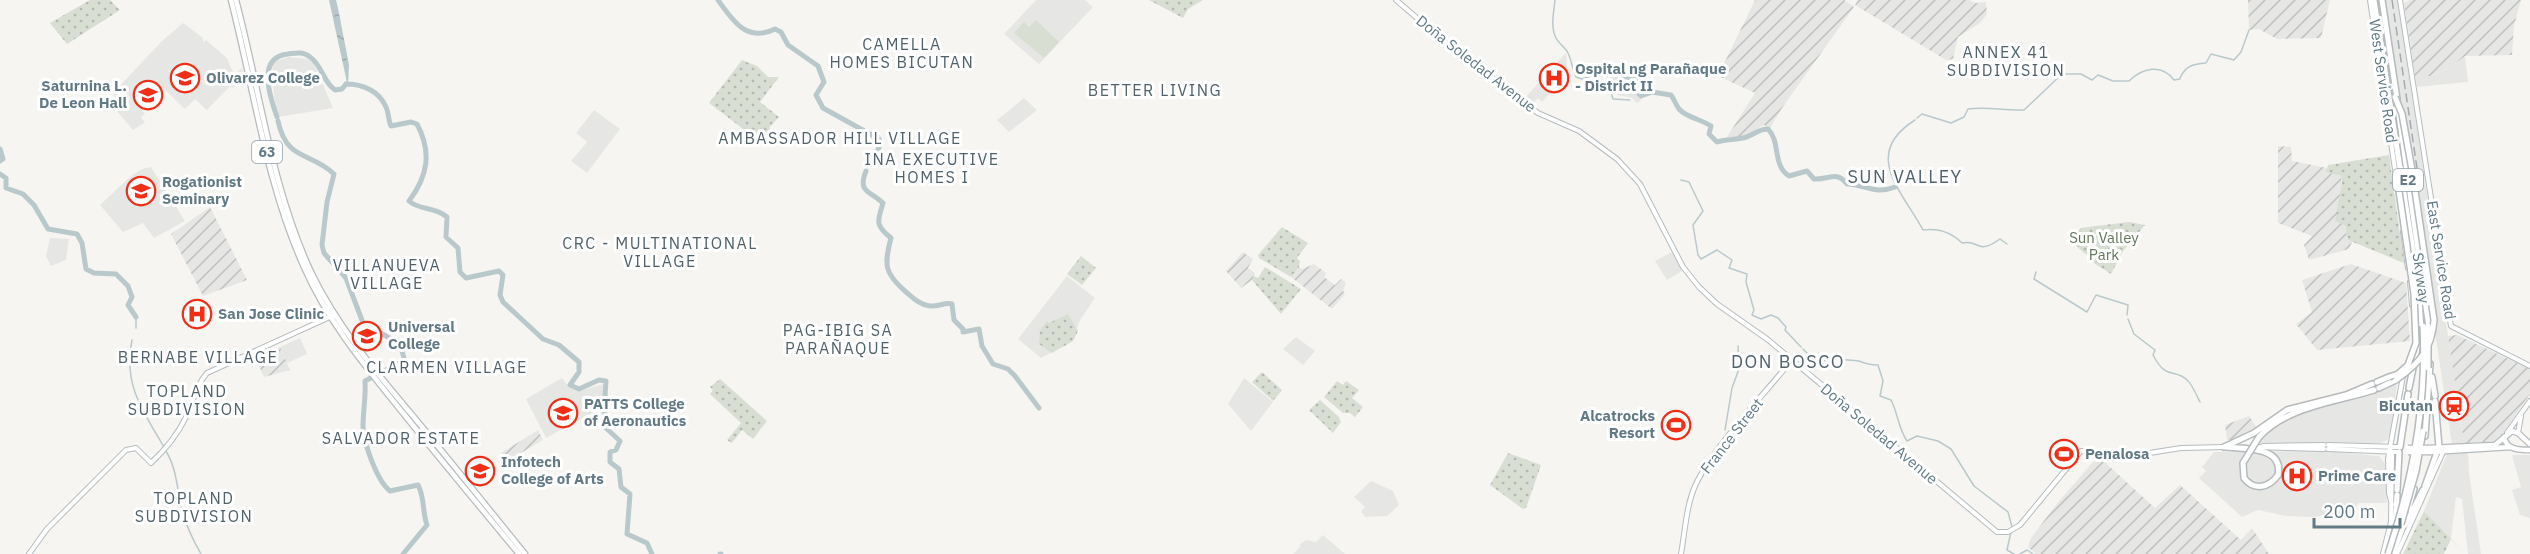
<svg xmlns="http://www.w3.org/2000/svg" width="2530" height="554" font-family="'IBM Plex Sans',sans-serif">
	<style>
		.built { fill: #e6e7e5 }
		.industrial { fill: url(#industrial-furrows) }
		.green { fill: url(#green-dots) }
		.pitch { fill: #d8ded2 }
		.water { fill: url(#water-ripples) }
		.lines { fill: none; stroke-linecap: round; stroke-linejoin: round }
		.stream { stroke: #b9c9cb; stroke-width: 1.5 }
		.river { stroke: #b9c9cb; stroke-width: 5 }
		.secondary-casing { stroke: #b5bcbf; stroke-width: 6 }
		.primary-casing { stroke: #b6bbbe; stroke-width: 7 }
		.motorway-casing { stroke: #b5babc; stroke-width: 8 }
		.secondary { stroke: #fff; stroke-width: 4 }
		.primary { stroke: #fff; stroke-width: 4.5 }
		.motorway { stroke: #fff; stroke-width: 5 }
		.rail { stroke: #a3abb0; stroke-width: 1.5; stroke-dasharray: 9 4.5; stroke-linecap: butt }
		.primary-bridge-casing { stroke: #b6bbbe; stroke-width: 7; stroke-linecap: butt }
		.motorway-bridge-casing { stroke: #b5babc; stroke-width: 8; stroke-linecap: butt }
		.primary-bridge { stroke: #fff; stroke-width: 4.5 }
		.motorway-bridge { stroke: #fff; stroke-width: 5 }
		.labels { text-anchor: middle; stroke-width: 6; stroke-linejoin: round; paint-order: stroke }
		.shield { fill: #fff; stroke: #91a2aa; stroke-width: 1.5 }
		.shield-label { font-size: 14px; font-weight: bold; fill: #627a86 }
		.street-label { font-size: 15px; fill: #627a86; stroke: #fff }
		.poi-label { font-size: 15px; font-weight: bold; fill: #627a86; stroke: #fff; text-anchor: start }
		.park-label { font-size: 15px; fill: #66775e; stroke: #fff }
		.neighbourhood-label { font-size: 16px; letter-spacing: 1.5px; fill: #51626a; stroke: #fff }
		.quarter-label { font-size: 18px; letter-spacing: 1.5px; fill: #51626a; stroke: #fff }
	</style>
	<defs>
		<pattern id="industrial-furrows" width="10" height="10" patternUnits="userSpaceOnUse" patternTransform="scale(1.5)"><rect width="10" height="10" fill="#e6e7e5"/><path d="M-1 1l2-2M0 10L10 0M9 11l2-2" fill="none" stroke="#bec0bf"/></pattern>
		<pattern id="green-dots" width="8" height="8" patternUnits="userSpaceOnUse" patternTransform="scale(1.5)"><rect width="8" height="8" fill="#d8ded2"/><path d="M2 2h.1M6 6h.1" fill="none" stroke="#b3b9b0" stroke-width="1.8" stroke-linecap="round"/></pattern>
		<pattern id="water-ripples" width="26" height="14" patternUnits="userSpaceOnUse" patternTransform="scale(1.5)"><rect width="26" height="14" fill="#b9c9cb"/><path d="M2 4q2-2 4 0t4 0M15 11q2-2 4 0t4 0" fill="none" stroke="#9aa8aa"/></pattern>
	</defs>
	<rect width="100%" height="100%" fill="#f6f5f2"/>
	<path class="built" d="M1036 0H1085L1093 7 1039 64 1004 34Z
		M2385 0H2398L2464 443 2452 445Z
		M183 23 203 38V42L206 40 227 58 234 75 242 68 245 81 239 82 232 88 230 86 207 110 195 99 185 109 164 89 142 111 145 113 141 118 145 122 133 130 110 103 115 98 113 93 162 41Z
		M1566 53 1567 67 1571 71 1542 102 1538 98 1532 105 1524 99Z
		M2465 56 2468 82 2417 87 2415 76H2431L2446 70Z
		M289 57 308 59 314 64 333 108 278 117 274 97 272 65 276 61Z
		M1620 76 1636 82V92L1642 99 1637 103 1632 98 1618 95 1615 84H1611L1609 78Z
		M1024 98 1037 110 1009 132 997 120Z
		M594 110 620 129 587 173 571 161 587 142 576 133Z
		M151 167 185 221 154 238 143 223 123 232 100 205 131 176 142 169Z
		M50 238 69 239 66 260 51 266 46 256Z
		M1672 252 1682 271 1667 280 1655 261Z
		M1067 276 1095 298 1080 320 1073 341 1041 358 1018 339Z
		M1296 337 1315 351 1303 365 1283 349Z
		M300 338 307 354 287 363 280 347Z
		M562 378 570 388 579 391 604 384 601 408 546 438 526 399Z
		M1244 378 1273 402 1251 431 1228 404Z
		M2397 382 2391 433 2387 440 2381 443 2329 444V451L2379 456 2385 464 2387 503H2359L2353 512 2313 517 2286 516 2258 510 2242 517 2199 478 2206 471 2202 467 2214 452 2323 451V444L2260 443V439L2293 414 2375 392Z
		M2468 452 2469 473 2481 554H2468L2462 499 2456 497 2451 538 2460 549 2424 511 2447 454Z
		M2512 455H2530V518L2520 515 2512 490 2521 487Z
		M1371 481 1393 491 1399 505 1387 516 1366 517 1361 512 1365 507 1354 497Z
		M1323 535 1345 554H1293L1301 546 1299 545 1306 540 1316 542Z"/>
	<path class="industrial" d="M1755 0H1844L1854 7 1782 108 1770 128 1764 125 1740 138 1727 137 1755 93 1718 76Z
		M1858 0H1969L1976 3 1986 2 1987 14 1980 23 1958 37 1953 59 1946 60 1855 5Z
		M2248 0H2330L2321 38 2277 39 2259 29 2249 30Z
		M2410 0H2521L2514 26 2512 55 2465 56 2446 70 2431 76H2415L2404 3Z
		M2278 146 2291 147 2292 161 2327 168V172L2341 176 2345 225 2348 240 2352 242 2349 249 2309 260 2304 245 2312 236 2278 223Z
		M210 207 247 280 203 296 171 234Z
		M1243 252 1253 259 1248 268 1255 273 1252 280 1241 288 1226 271Z
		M1314 264 1326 273 1324 277 1335 285 1341 279 1346 283 1343 291 1345 294 1332 309 1291 277 1299 267 1302 269Z
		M2351 264 2406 283 2410 341 2317 350 2296 324 2312 312 2302 280Z
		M2457 335 2530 369V394L2497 442 2464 443 2448 336Z
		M280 347 290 370 264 377 255 357Z
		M2249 416 2257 428 2233 440H2227L2225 425Z
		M538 430 543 440 507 461 501 453Z
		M2098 456 2155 508 2180 485 2241 540 2252 528 2269 554H2036L2028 547 2031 538 2055 506Z"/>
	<path class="green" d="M90 0H110L120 10 67 44 50 23Z
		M1149 0H1203L1188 9 1183 18Z
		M742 60 757 66 768 77H779L760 102 779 117 769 128 778 137 767 147 709 103Z
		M2389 155 2404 263 2348 240 2345 225 2335 221 2342 183 2341 176 2326 172 2328 165Z
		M2129 222 2145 225 2123 251 2111 274 2089 260 2087 255 2076 246 2080 228Z
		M1282 227 1308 243 1297 258 1300 261 1299 267 1291 277 1259 258 1258 255Z
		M1081 256 1096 268 1082 285 1067 274Z
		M1265 267 1301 289 1281 314 1252 280 1254 276 1258 278Z
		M1068 314 1078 331 1073 341 1052 353 1039 344 1040 330 1047 321 1049 323Z
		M1262 372 1282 390 1273 401 1252 382Z
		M720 379 767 421 753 439 742 430 732 443 727 440 741 423 710 394 713 390 710 387Z
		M1337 381 1343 385 1346 381 1359 390 1352 398 1363 407 1355 417 1350 413H1343L1324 397Z
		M1320 400 1339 417 1341 422 1333 433 1309 410Z
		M1508 453 1541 465 1526 508 1523 509 1490 485Z
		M2424 511 2451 539 2444 554H2403Z"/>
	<path class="pitch" d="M1036 20 1059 42 1044 58 1014 33 1024 22 1029 27Z"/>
	<path class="water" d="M329 0H336L338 8 349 65 348 87Z"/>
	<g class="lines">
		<path class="stream" d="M1555 0C1554 11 1550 27 1556 38 1559 44 1566 48 1568 53 1572 61 1572 69 1576 77L1582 79 1595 75 1610 89 1613 99 1630 100
			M2180 78C2186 65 2194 64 2206 63L2211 54 2234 60 2241 52 2249 30
			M1917 118 1922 114 1951 123 1964 117 1968 109C1987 106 2004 111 2024 110L2062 74H2081L2092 80 2098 75 2113 81H2129C2142 68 2162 63 2174 80L2180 79
			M1915 120C1861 154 1902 191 1923 230 1939 228 1951 232 1962 243 1980 239 1976 256 2000 239L2007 244
			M1681 180 1689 182 1703 211 1693 225 1698 255 1701 259 1717 250 1732 260 1729 268 1747 274 1746 282 1754 310 1752 315 1761 319 1771 315 1778 318 1786 327 1785 330 1801 347
			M2036 272 2034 279 2087 312 2096 295 2128 305 2127 315
			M136 317V328
			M2128 319 2134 334 2155 350 2153 355C2167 382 2175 367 2188 381 2191 383 2198 398 2200 402
			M132 340C123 384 142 410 164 447
			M1803 349 1817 363 1833 358C1843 361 1851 359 1859 361 1866 364 1870 365 1878 365L1883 381 1880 396 1891 400C1898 413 1898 428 1907 441L1917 436 1938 441 1951 449 1974 486 2008 512 2012 527 2007 550 2014 554
			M1725 430 1732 388 1739 369 1738 346
			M166 451C177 469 177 490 182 510 186 526 193 540 201 554
			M721 554H722
			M2020 554 2027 550 2033 554"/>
		<path class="river" d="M718 0C733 21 747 43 775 29L781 32 788 45 818 66 824 82 816 95 823 108 879 139 881 144 875 155
			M1595 75 1617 73 1636 80V90L1641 96 1652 92 1671 95C1674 99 1676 105 1679 109 1687 118 1701 119 1711 126L1709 134 1717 142C1726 139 1734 140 1743 138 1752 136 1758 129 1768 129 1781 142 1772 165 1789 176L1807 171 1814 179C1830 180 1836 170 1847 184 1867 185 1875 195 1895 187
			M346 84C363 84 379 91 386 107 389 113 388 120 391 126L411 122 417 124C432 152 428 176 409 201 420 211 434 206 447 217L446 237 458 248 460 272 466 278 499 271 503 275 500 295 503 302 543 339 559 345 579 362V372L570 385 579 389 599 380 606 381 604 410 606 428 620 441 616 450 610 452V462L619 469 621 487 630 494 627 534 647 543 652 554
			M277 117C270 97 256 57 288 54 296 53 303 51 310 57 322 65 323 82 335 90L342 89 346 84
			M278 121C287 162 310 151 334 174L327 202 322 245 324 253 346 278 363 323 393 340 402 351 404 358 401 362 365 381C366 397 363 411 363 427 364 444 377 481 390 491L418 485C425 498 422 511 427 525L403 554
			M0 149 3 159 0 161
			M866 171C857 193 871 191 883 203 878 221 874 224 891 238 884 265 884 273 906 292 913 298 920 305 930 306 938 307 945 302 952 304L954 320 963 329V332L979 329 982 346 993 364 1008 369 1015 376 1039 408
			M0 174 6 178V188L23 194 34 205 48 229 77 234 82 243 86 269 94 273 116 274 128 286 132 297 128 305 136 317
			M720 554H721"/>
		<g class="secondary-casing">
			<path id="secondary" d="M1396 0 1439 37 1538 113 1579 131 1617 159 1640 184 1683 267 1699 287 1717 304 1767 339 1997 532H2008L2020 525 2081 451 2143 454 2181 448 2225 447
				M2370 0 2397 183
				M2400 0 2451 326 2530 366
				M2403 232 2408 268
				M2410 282 2412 305
				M2507 433 2530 401
				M2518 433 2521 416
				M2328 445 2400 447
				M2263 446 2324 445
				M2253 447 2324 449
				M2328 449 2399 452
				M2392 505 2389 493 2388 459 2403 376
				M29 554 47 529 126 450 136 448 151 463C166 449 177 436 186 417 193 403 196 385 207 373L332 316
				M1681 554C1685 532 1686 507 1695 486 1713 447 1763 396 1791 361
				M2383 554 2391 522 2392 454
				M2397 554 2444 450"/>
		</g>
		<g class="primary-casing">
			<path id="primary" d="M231 0C254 89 266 183 304 267 328 322 366 367 403 413 441 460 480 507 519 554
				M236 0C260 90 271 186 311 272 337 326 375 371 413 416 451 462 488 508 525 554
				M2504 437C2506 450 2520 450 2530 450
				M2429 448 2495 445 2512 431 2518 433 2530 444
				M2430 452 2511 447"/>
		</g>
		<g class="motorway-casing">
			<path id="motorway" d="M2374 0 2418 284 2421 329
				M2382 0 2397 99
				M2398 108 2429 328
				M2432 377 2435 396
				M2377 382 2389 377
				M2379 388 2396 380
				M2409 388 2421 328
				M2435 401 2439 447
				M2425 436 2430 364
				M2259 437C2288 406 2335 402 2374 390
				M2224 447 2254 433 2287 410 2346 395 2372 384
				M2226 447C2244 449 2284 446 2278 475
				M2400 447 2408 394
				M2425 486 2437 452
				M2397 490 2399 452
				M2408 509 2414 489
				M2405 525 2423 490
				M2395 526 2397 495
				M2393 554 2405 521"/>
		</g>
		<use href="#secondary" class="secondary"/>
		<use href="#primary" class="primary"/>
		<use href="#motorway" class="motorway"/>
		<path class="rail" d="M2392 0 2417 168"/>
		<g class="primary-bridge-casing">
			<path id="primary-bridge" d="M2408 448H2429
				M2408 452H2430"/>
		</g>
		<g class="motorway-bridge-casing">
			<path id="motorway-bridge" d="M2395 97 2402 114 2412 170 2434 320C2432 349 2419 364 2396 380
				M2428 326V368
				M2389 377 2398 374 2408 365 2416 343 2414 294 2398 184 2401 169
				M2259 437 2243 463 2244 478C2254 491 2269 488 2278 475
				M2401 524 2416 471 2423 431
				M2388 554C2413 479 2427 405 2423 326"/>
		</g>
		<use href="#primary-bridge" class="primary-bridge"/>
		<use href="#motorway-bridge" class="motorway-bridge"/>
	</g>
	<defs>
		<g id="university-ring" transform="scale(1.5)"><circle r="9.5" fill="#fff" stroke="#f22e16" stroke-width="1.5"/><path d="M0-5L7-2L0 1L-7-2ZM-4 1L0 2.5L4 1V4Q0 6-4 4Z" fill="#f22e16"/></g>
		<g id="hospital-ring" transform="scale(1.5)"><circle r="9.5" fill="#fff" stroke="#f22e16" stroke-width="1.5"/><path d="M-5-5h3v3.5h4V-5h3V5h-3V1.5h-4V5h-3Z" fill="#f22e16"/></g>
		<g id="station-ring" transform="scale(1.5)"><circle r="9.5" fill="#fff" stroke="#f22e16" stroke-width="1.5"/><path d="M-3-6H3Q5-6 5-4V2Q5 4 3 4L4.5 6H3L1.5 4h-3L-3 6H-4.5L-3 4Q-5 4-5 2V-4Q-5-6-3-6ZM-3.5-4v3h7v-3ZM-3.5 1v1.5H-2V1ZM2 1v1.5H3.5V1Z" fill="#f22e16"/></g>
		<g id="stadium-ring" transform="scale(1.5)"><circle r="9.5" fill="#fff" stroke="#f22e16" stroke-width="1.5"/><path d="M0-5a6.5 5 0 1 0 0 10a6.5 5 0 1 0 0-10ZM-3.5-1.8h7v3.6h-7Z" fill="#f22e16"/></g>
	</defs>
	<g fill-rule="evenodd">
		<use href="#university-ring" x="185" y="78"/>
		<use href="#hospital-ring" x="1554" y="78"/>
		<use href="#university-ring" x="148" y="95"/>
		<use href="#university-ring" x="141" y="191"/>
		<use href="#hospital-ring" x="197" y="314"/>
		<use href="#university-ring" x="367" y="336"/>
		<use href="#station-ring" x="2454" y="406"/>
		<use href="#university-ring" x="563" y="413"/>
		<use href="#stadium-ring" x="1676" y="425"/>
		<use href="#stadium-ring" x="2064" y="454"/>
		<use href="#university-ring" x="480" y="471"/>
		<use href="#hospital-ring" x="2297" y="476"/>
	</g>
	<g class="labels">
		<g class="shield">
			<rect x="252" y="141" width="30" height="22" rx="4.5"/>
			<rect x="2393" y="169" width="30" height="22" rx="4.5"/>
		</g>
		<g class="shield-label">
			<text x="267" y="157">63</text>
			<text x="2408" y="185">E2</text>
		</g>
		<g class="street-label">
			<text transform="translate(1476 64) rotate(38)" y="5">Doña Soledad Avenue</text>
			<text transform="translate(2383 81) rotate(82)" y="5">West Service Road</text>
			<text transform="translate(2441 260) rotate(81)" y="5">East Service Road</text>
			<text transform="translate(2421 278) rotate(82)" y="5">Skyway</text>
			<text transform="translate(1879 434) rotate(40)" y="5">Doña Soledad Avenue</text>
			<text transform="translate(1732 436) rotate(-52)" y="5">France Street</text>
		</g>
		<g class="poi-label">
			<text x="1575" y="74">Ospital ng Parañaque<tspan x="1575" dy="17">- District II</tspan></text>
			<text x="206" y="83">Olivarez College</text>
			<text x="127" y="91" text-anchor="end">Saturnina L.<tspan x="127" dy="17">De Leon Hall</tspan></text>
			<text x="162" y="187">Rogationist<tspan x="162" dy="17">Seminary</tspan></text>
			<text x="218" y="319">San Jose Clinic</text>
			<text x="388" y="332">Universal<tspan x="388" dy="17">College</tspan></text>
			<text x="584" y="409">PATTS College<tspan x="584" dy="17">of Aeronautics</tspan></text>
			<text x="2433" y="411" text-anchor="end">Bicutan</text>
			<text x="1655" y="421" text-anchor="end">Alcatrocks<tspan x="1655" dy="17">Resort</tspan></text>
			<text x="2085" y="459">Penalosa</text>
			<text x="501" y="467">Infotech<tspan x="501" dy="17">College of Arts</tspan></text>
			<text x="2318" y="481">Prime Care</text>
		</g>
		<g class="park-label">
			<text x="2104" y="243">Sun Valley<tspan x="2104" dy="17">Park</tspan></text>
		</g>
		<g class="neighbourhood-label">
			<text x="902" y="50">CAMELLA<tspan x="902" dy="18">HOMES BICUTAN</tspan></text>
			<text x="2006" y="58">ANNEX 41<tspan x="2006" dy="18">SUBDIVISION</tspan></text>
			<text x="1155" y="96">BETTER LIVING</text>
			<text x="840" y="144">AMBASSADOR HILL VILLAGE</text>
			<text x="932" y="165">INA EXECUTIVE<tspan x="932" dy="18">HOMES I</tspan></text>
			<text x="660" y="249">CRC - MULTINATIONAL<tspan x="660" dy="18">VILLAGE</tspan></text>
			<text x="387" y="271">VILLANUEVA<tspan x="387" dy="18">VILLAGE</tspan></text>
			<text x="838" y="336">PAG-IBIG SA<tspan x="838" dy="18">PARAÑAQUE</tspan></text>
			<text x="198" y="363">BERNABE VILLAGE</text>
			<text x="447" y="373">CLARMEN VILLAGE</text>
			<text x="187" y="397">TOPLAND<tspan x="187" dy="18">SUBDIVISION</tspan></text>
			<text x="401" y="444">SALVADOR ESTATE</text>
			<text x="194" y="504">TOPLAND<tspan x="194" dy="18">SUBDIVISION</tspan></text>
		</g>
		<g class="quarter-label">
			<text x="1905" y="183">SUN VALLEY</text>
			<text x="1788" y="368">DON BOSCO</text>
		</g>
	</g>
	<path d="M2314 518v9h86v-9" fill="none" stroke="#627a86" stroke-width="3"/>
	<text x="2323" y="518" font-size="18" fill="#627a86" stroke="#ffffff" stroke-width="4.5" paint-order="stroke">200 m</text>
</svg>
